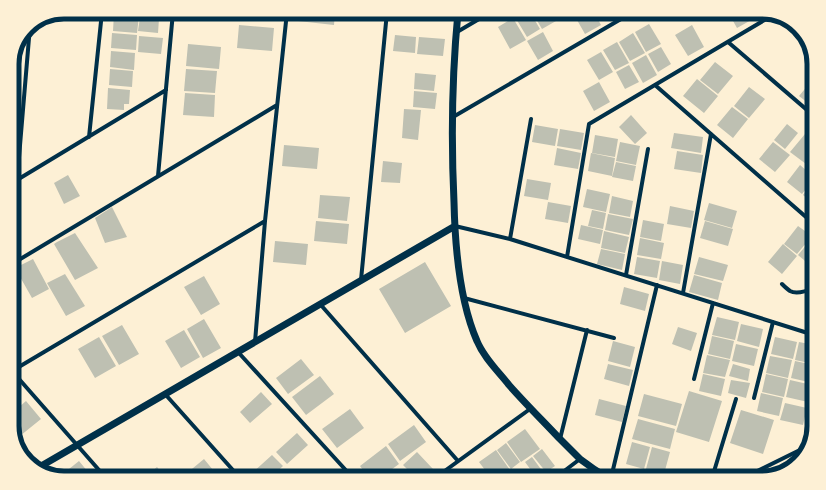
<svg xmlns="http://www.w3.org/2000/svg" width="826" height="490" font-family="'Fira Sans',sans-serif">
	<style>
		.building { fill: #bec0b2 }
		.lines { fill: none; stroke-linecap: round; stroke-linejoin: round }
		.minor { stroke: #003049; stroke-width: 4 }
		.tertiary { stroke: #003049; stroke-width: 7 }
		.rim { fill: none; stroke: #003049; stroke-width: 5 }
	</style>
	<rect width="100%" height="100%" fill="#fdf0d5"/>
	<path class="building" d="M64 12H72L71 21 46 19Z
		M140 12H166L165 18 140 16Z
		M298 12H335L334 25 298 21Z
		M524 12H530L540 29 527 37 515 17Z
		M532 12H551L556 21 542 29Z
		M575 12H594L601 25 585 34 573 13Z
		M728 12H748L753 19 737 28Z
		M750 12H762L765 13 754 19Z
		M114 13 139 16 137 33 113 31Z
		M140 17 159 19 158 33 138 31Z
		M513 18 526 40 510 49 498 27Z
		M649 24 661 44 646 52 635 32Z
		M239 25 274 28 272 51 237 48Z
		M692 25 704 47 688 56 675 35Z
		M543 32 553 51 538 60 527 41Z
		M112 33 137 35 136 50 111 48Z
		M633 33 645 53 630 61 619 42Z
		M395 35 416 37 415 53 393 51Z
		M139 36 163 38 161 54 138 52Z
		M419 37 445 39 443 56 417 54Z
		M617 42 629 63 615 70 603 50Z
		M188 44 221 47 219 69 186 66Z
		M661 47 671 64 658 72 648 54Z
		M111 51 135 53 134 70 110 67Z
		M601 52 613 72 599 80 587 60Z
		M646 55 657 75 643 83 632 63Z
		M715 62 733 76 718 94 700 80Z
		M629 65 639 82 625 89 616 72Z
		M110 69 133 71 132 87 109 85Z
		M186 69 217 71 215 93 184 91Z
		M415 73 436 75 434 91 414 89Z
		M814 78V106L813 107 799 96Z
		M697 79 718 96 704 113 683 96Z
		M599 82 610 102 594 111 583 91Z
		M749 87 765 99 749 118 734 106Z
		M108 88 130 90 129 104H124V110L107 109Z
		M414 91 437 93 435 109 413 107Z
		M185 93 215 95 214 117 183 115Z
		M732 107 748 119 733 138 717 125Z
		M404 109 421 110 418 140 402 138Z
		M631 115 647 133 635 144 619 127Z
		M787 124 798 133 785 149 774 140Z
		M535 125 558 129 555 146 532 142Z
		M560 129 584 133 581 150 557 146Z
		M674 133 703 137 701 153 671 148Z
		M805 134 814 141V154L806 164 790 152Z
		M595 135 618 139 615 157 592 153Z
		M620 142 640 146 636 165 616 161Z
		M773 142 790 155 775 172 759 159Z
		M284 145 319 148 317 169 282 166Z
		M557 148 581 153 578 169 554 165Z
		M677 151 703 155 701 173 674 169Z
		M591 153 615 158 612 176 588 171Z
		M814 159V173L807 168Z
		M383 161 402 163 400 183 381 182Z
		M616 162 636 166 633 181 612 177Z
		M800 165 814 177V179L802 194 787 182Z
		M68 175 80 196 64 204 54 183Z
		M527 179 551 183 548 200 524 196Z
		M814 181V204L803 195Z
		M587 189 610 194 606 212 583 207Z
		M320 195 350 197 347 221 318 218Z
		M612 196 633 201 630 217 609 213Z
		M548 202 571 206 568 223 545 219Z
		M709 203 737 211 732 228 704 220Z
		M670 206 694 211 691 228 667 224Z
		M112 207 127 237 105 243 95 218Z
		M592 210 606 213 603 229 588 226Z
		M608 214 633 219 629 235 605 230Z
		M643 220 664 224 661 241 640 237Z
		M316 221 349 224 347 244 314 241Z
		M705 221 733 229 728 246 700 238Z
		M581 225 603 230 600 244 578 239Z
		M798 226 812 236 797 254 784 244Z
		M604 231 629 237 625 253 601 248Z
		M75 233 98 268 75 280 54 244 57 242Z
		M813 237 814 238V262L811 266 798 255Z
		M640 238 664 243 661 259 637 255Z
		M275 241 308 244 306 265 273 262Z
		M783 244 797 256 782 274 768 262Z
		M601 249 625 254 622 270 597 264Z
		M637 257 660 261 657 278 634 274Z
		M699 257 728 265 723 281 694 274Z
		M33 259 49 289 32 298 15 268Z
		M662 261 683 265 680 284 659 280Z
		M425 262 451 306 405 333 379 289Z
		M65 274 85 306 66 316 47 283Z
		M694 275 722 283 718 300 689 292Z
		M204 276 220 304 201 315 184 287Z
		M624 287 649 294 645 311 620 304Z
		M813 311H814V329L808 327Z
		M717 317 739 322 735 340 712 335Z
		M204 319 221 348 203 358 187 329Z
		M741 324 763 329 759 347 737 341Z
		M122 325 139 354 119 365 102 336Z
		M678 327 697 333 691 351 672 344Z
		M184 330 200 357 181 368 165 341Z
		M712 336 734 341 730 359 708 354Z
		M99 337 116 366 95 378 78 349Z
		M775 337 797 342 793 359 771 354Z
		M613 341 635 347 630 367 608 361Z
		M799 342 814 345V364L795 360Z
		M736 344 758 349 754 366 732 361Z
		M707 355 730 360 725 377 703 373Z
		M770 356 792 360 788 378 766 373Z
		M301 359 314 375 288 394 276 378Z
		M795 361 814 365V378L813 383 791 378Z
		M608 364 633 370 629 386 604 379Z
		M733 364 750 369 748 381 729 376Z
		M703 374 725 379 721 396 699 391Z
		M766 374 788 379 784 397 762 392Z
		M320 376 334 394 306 415 292 397Z
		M731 380 750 383 746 398 728 393Z
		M790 380 812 385 808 402 786 397Z
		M689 391 722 401 709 442 676 432Z
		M261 392 272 404 250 423 240 412Z
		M761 393 783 398 779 416 757 411Z
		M644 394 682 404 676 426 638 416Z
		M599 399 626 406 622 422 595 415Z
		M26 401 41 419 15 440 12 429V413Z
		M785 403 807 408 803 425 780 420Z
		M350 409 364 428 337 448 322 429Z
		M741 410 774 420 763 454 730 443Z
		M638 419 675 429 670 449 632 439Z
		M414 425 426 442 400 461 388 444Z
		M525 429 540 449 521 462 507 442Z
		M297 433 308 445 287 464 276 452Z
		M632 442 650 447 644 469 626 464Z
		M506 443 520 462 511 469 497 450Z
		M386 446 399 464 380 478H369L360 466Z
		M652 447 670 452 664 474 646 469Z
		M542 449 555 466 546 472 533 456Z
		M496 450 510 470 499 478H491L479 462Z
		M417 452 433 469 424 478H416L403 465Z
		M272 455 283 466 270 478H257L252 473Z
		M532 457 543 472 536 477 525 462Z
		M204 459 218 476 216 478H181Z
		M79 461 93 478H64L59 477Z
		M157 467 166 478H144Z
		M512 471 517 478H503Z"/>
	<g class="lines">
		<path class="minor" d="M457 32 491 12
			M728 42 814 116
			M655 85 814 224
			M453 117 633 12
			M89 137 102 12
			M158 176 173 12
			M17 181 30 26
			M12 183 166 90
			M455 226 510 239 814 335
			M510 239 531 119
			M567 257 589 124 773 15
			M12 264 277 105
			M626 275 648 149
			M361 280 387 12
			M782 284C784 286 787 289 790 291 797 295 807 291 814 288
			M683 293 711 134
			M464 298 614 338
			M320 304 458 461
			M255 342 265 221 287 12
			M238 352 353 478
			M12 371 265 221
			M12 371 106 478
			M694 379 713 303
			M165 394 240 478
			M754 398 773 322
			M811 421 814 408
			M560 439 587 330
			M435 478 530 409
			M555 478 580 459
			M611 478 657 285
			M712 478 736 399
			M743 478 808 446"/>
		<path class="tertiary" d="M458 12C452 75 451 139 454 202 455 247 459 300 477 341 484 358 498 371 509 385 525 403 542 420 559 438 566 445 573 452 580 459 589 466 598 472 608 478
			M36 469 455 226"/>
	</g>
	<path d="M0 0H826V490H0ZM64 19H762A45 45 0 0 1 807 64V426A45 45 0 0 1 762 471H64A45 45 0 0 1 19 426V64A45 45 0 0 1 64 19Z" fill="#fdf0d5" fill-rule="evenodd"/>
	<path class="rim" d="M64 19H762A45 45 0 0 1 807 64V426A45 45 0 0 1 762 471H64A45 45 0 0 1 19 426V64A45 45 0 0 1 64 19Z"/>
</svg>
